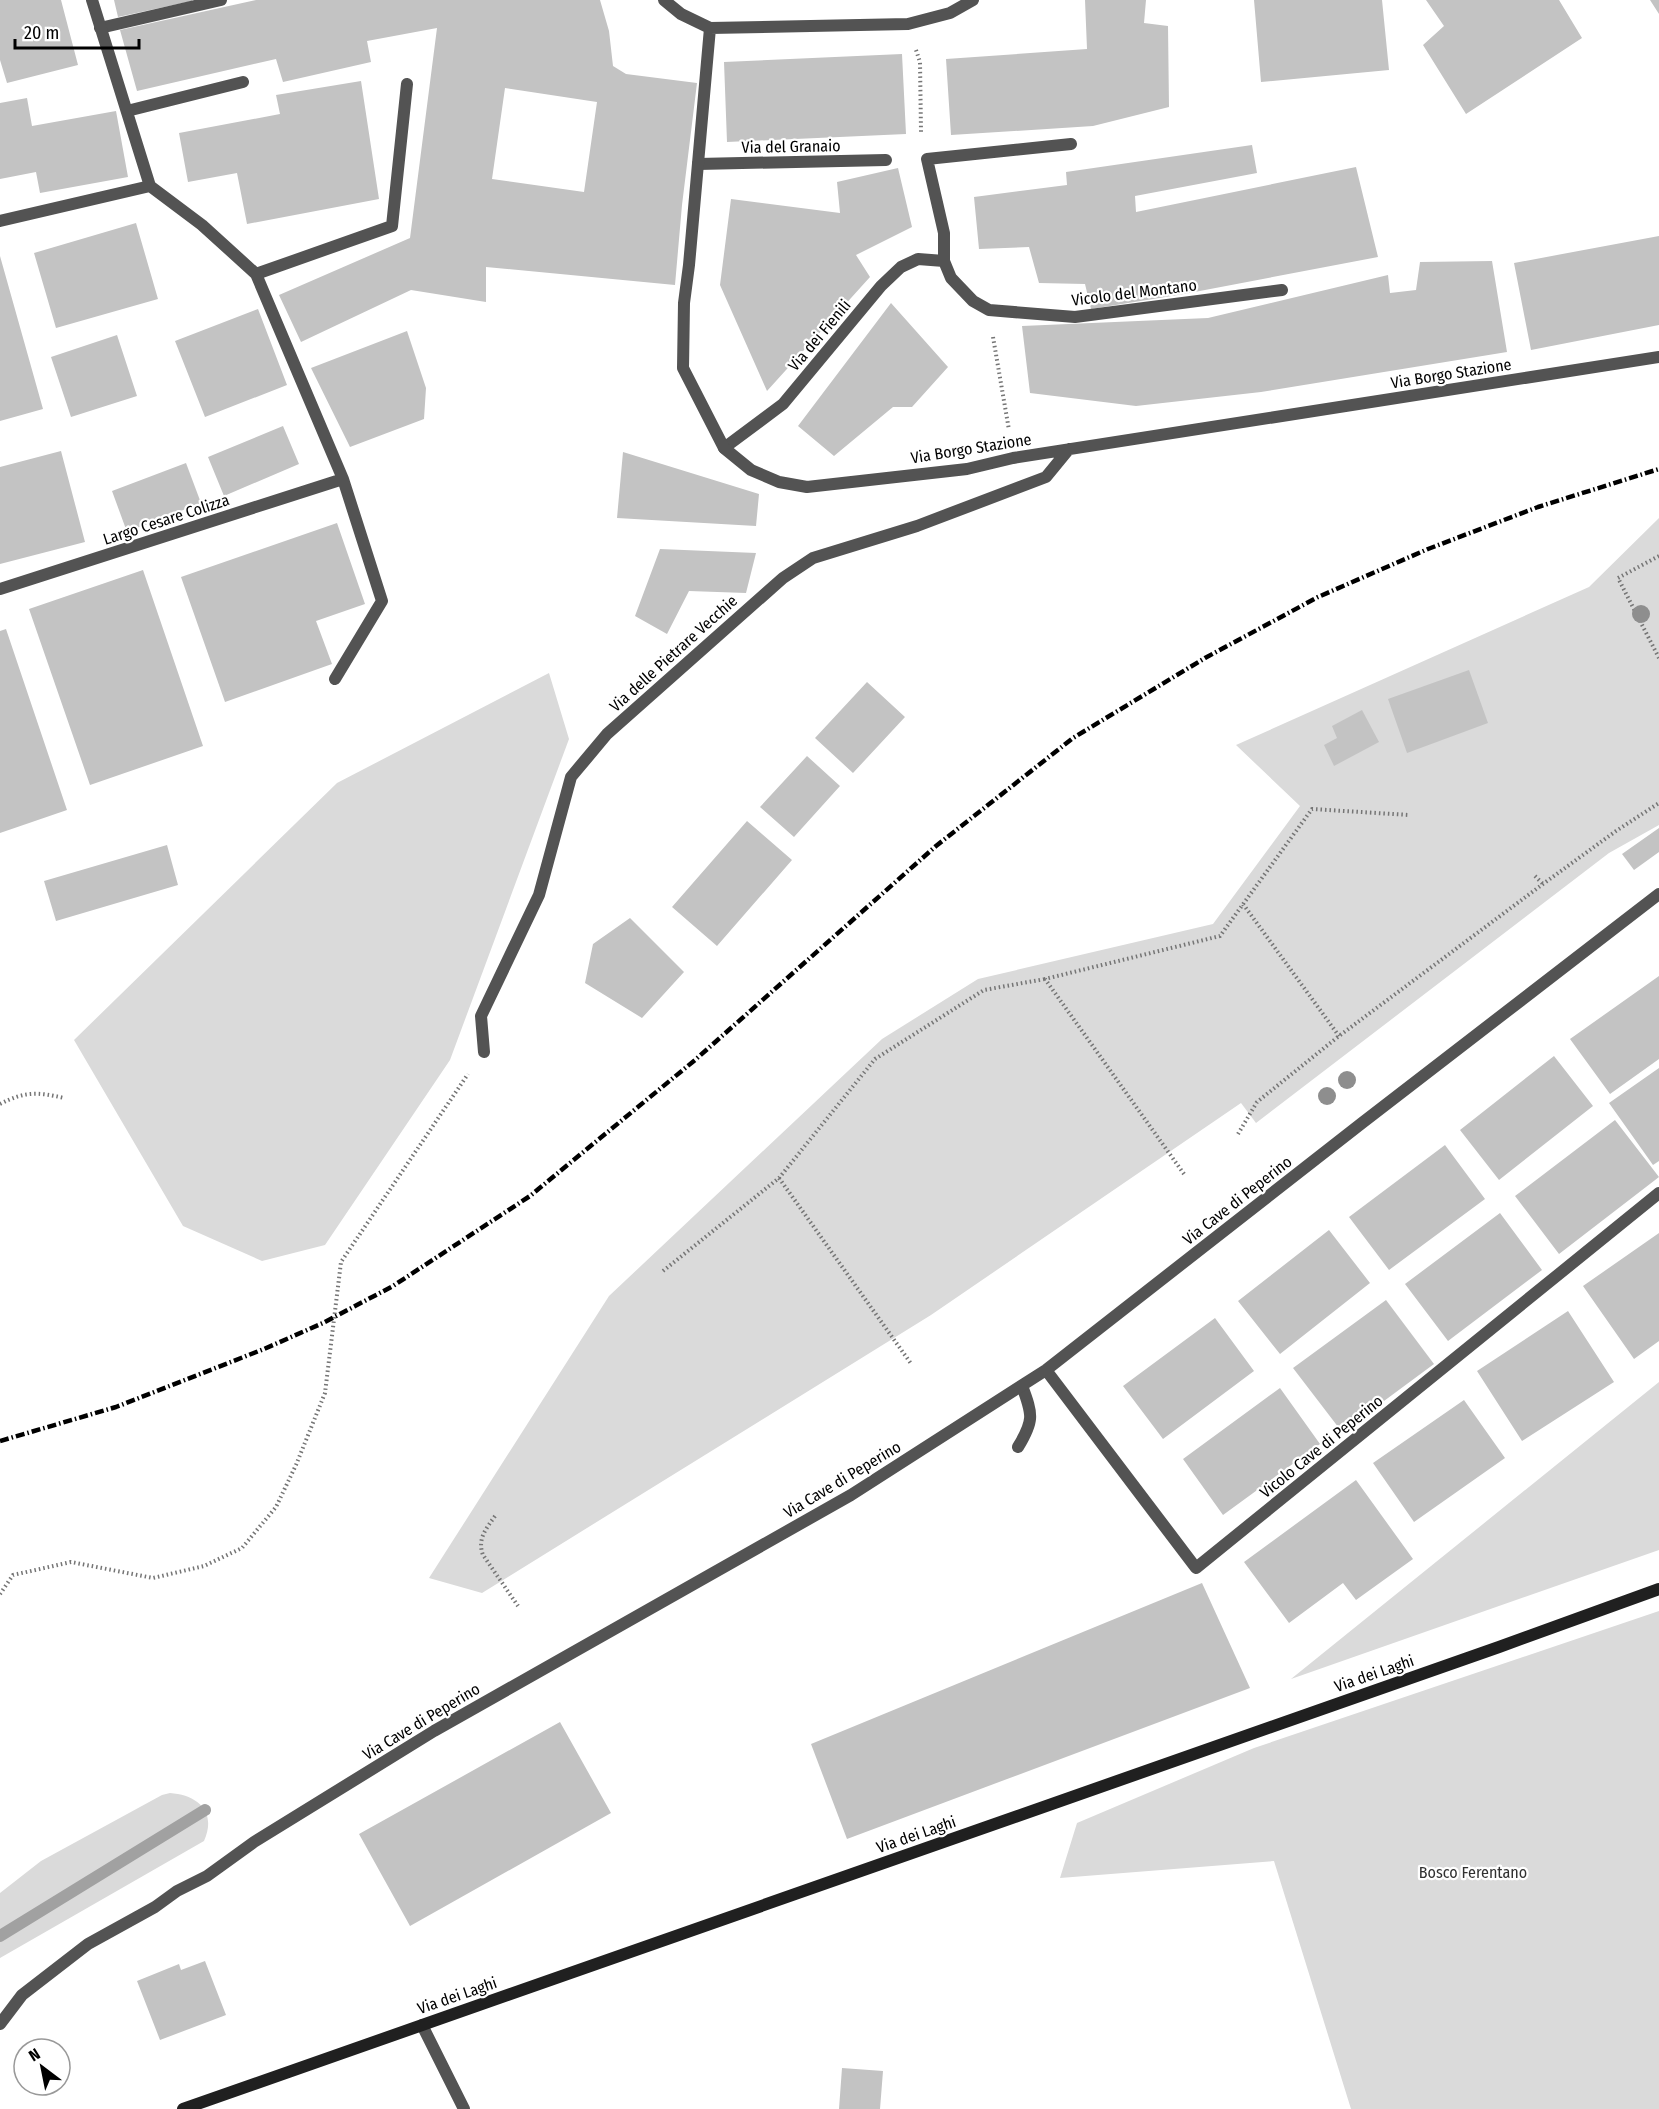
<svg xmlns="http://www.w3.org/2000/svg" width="1659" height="2109" font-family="'Fira Sans Condensed',sans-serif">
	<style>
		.green { fill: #dadada }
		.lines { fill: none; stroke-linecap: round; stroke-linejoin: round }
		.stream { stroke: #a1a1a1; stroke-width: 12 }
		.building { fill: #c3c3c3; fill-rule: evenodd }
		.path { stroke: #757575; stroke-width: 4; stroke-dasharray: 1.5 3; stroke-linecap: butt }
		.service { stroke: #535353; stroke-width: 12 }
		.pedestrian { stroke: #535353; stroke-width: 12 }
		.minor { stroke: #535353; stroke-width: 12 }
		.secondary { stroke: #202020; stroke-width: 12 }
		.rail { stroke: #000; stroke-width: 4.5; stroke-dasharray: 9 3 1.5 3; stroke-linecap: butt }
		.tree { fill: #8e8e8e }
		.labels { text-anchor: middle; stroke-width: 4.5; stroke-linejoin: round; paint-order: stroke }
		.street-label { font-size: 16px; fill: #000; stroke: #fff }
		.park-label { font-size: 16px; fill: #313131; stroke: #fff }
	</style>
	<rect width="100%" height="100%" fill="#fff"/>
	<path class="green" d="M1659 518V825L1609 853 1256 1123 1241 1103 931 1315 482 1593 429 1578 609 1296 882 1039 978 979 1213 924 1300 806 1236 745 1589 587Z
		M549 673 569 739 450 1060 325 1245 262 1261 183 1226 74 1040 337 783Z
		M1659 1382V1550L1291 1679Z
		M1659 1611V2109H1351L1274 1861 1060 1878 1077 1823 1254 1748Z
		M170 1793C198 1795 217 1812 204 1841L0 1958V1893L41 1861 162 1795Z"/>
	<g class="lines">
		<path class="stream" d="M0 1936 205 1810"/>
	</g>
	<path class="building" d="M0 0H61L78 65 7 83 0 60Z
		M114 0H192V1L118 17Z
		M256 0H600L609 31 613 66 626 74 697 83 682 205 675 285 486 267V302L411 290 301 342 279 295 410 238 437 28 367 41 371 62 283 82 276 59 137 91 120 30ZM505 88 597 102 584 192 492 179Z
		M1085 0H1146L1144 23 1168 26 1169 107 1093 126 951 135 946 59 1087 49Z
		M1254 0H1382L1389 70 1261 82Z
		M1426 0H1559L1582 38 1466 114 1423 45 1444 26Z
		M1650 0H1659V14Z
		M902 54 906 134 727 142 724 62Z
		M361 81 379 199 247 224 237 173 188 182 179 133 280 114 276 95Z
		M27 98 32 126 116 111 128 177 40 193 36 172 0 179V103Z
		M1252 145 1257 173 1135 196 1136 212 1356 167 1378 257 1184 294 1091 309 1085 284 1039 283 1029 247 979 249 974 197 1067 185 1066 172Z
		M898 168 912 227 856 255 870 277 767 391 720 285 731 199 840 213 837 182Z
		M136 223 158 299 56 328 34 253Z
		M1659 236V325L1531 350 1514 263Z
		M0 256 43 409 0 421Z
		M1492 261 1507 352 1261 392 1136 406 1030 393 1022 326 1208 318 1388 275 1390 293 1416 290 1420 262Z
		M891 303 948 367 912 407H893L834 456 798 426Z
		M258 309 287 385 205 417 175 341Z
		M407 331 426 388 424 419 350 447 311 368Z
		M117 335 137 396 71 417 51 357Z
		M283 426 299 464 224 496 208 457Z
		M61 451 85 542 0 564V467Z
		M623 452 759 494 756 526 617 518Z
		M186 463 201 503 127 532 112 491Z
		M337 523 365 604 316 621 332 664 225 702 181 577Z
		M660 549 756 553 746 593 689 591 667 634 635 616Z
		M143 570 203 746 90 785 29 609Z
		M6 629 67 810 0 833V631Z
		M1469 670 1488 723 1407 753 1388 699Z
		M867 682 905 717 853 773 815 738Z
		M1362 710 1379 742 1334 766 1324 745 1337 738 1332 726Z
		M807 756 840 786 794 837 760 807Z
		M747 821 792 860 717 946 672 907Z
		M1659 828V852L1634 870 1622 854Z
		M167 845 178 885 56 921 44 881Z
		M630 918 684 972 642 1018 585 983 593 944Z
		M1659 976V1059L1610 1094 1570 1039Z
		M1554 1056 1593 1106 1499 1180 1460 1130Z
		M1659 1068V1161L1653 1165 1609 1103Z
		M1615 1120 1659 1177 1559 1254 1515 1196Z
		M1445 1145 1485 1199 1389 1270 1349 1217Z
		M1500 1213 1542 1270 1448 1341 1405 1284Z
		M1329 1230 1370 1283 1280 1354 1238 1301Z
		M1659 1233V1341L1634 1359 1583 1286Z
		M1386 1300 1434 1364 1342 1432 1293 1368Z
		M1568 1311 1614 1382 1522 1441 1477 1371Z
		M1215 1318 1254 1371 1163 1439 1123 1386Z
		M1280 1388 1320 1444 1223 1515 1183 1459Z
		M1464 1400 1505 1458 1414 1522 1373 1463Z
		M1356 1480 1413 1559 1356 1600 1343 1583 1289 1623 1244 1562Z
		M1202 1583 1250 1688 847 1839 811 1744Z
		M560 1722 611 1813 410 1926 359 1834Z
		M205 1961 226 2015 160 2040 137 1981 179 1964 181 1970Z
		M842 2068 883 2071 880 2109H839Z"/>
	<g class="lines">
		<path class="path" d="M916 50 920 62 921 132
			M993 337 1009 430
			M1659 556 1618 578 1659 658
			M1535 876 1543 884
			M1243 904 1339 1036
			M0 1104C25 1091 38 1092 64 1098
			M1238 1134 1257 1102 1339 1036 1543 884 1616 831 1659 803
			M1184 1174 1045 979 1220 936 1312 809 1409 815
			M779 1178 912 1365
			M663 1271 779 1178 875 1059 984 990 1045 979
			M495 1516C486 1529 477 1539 483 1555L518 1606
			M0 1594 13 1575 71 1562 153 1578 204 1566 242 1548 276 1507 296 1465 325 1393 341 1262 468 1074"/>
		<path class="service" d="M1071 144 927 159 944 233V261L951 278 973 301 989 310 1075 317 1282 290
			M698 164 886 160
			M724 448 783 404 881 286 901 267 918 259 944 261
			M1018 1447C1034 1421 1033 1415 1022 1386
			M422 2025 464 2109"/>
		<path class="pedestrian" d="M100 28 221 0"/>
		<path class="minor" d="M664 0 681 14 710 28 908 24 950 13 973 0
			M710 28 689 265 684 303 683 368 724 448 751 470 779 482 807 487 967 469 1013 458 1659 357
			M127 111 243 82
			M0 221 150 186
			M256 274 392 226 407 84
			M0 589 343 479 256 274 202 225 150 186 92 0
			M335 679 382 601 343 479
			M484 1052 481 1016 539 895 571 777 607 734 783 578 813 558 917 526 1046 477 1069 449
			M1046 1370 1196 1568 1659 1193
			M0 2024 22 1995 88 1944 155 1907 177 1891 207 1876 254 1842 434 1731 851 1495 1046 1370 1362 1123 1659 894"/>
		<path class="secondary" d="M183 2109 1499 1647 1659 1589"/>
		<path class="rail" d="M0 1441 116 1407 264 1349 323 1323 393 1286 530 1196 695 1060 936 846 1073 738 1205 658 1318 597 1428 549 1538 507 1659 469"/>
	</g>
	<g class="tree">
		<circle cx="1641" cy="614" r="9"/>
		<circle cx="1347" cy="1080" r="9"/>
		<circle cx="1327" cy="1096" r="9"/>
	</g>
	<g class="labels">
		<g class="street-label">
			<text transform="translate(791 146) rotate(-1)" y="6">Via del Granaio</text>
			<text transform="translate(1134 292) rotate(-7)" y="6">Vicolo del Montano</text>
			<text transform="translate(819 335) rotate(-50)" y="6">Via dei Fienili</text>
			<text transform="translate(1451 373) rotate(-9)" y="6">Via Borgo Stazione</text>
			<text transform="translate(971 448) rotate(-9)" y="6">Via Borgo Stazione</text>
			<text transform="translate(166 519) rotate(-18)" y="6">Largo Cesare Colizza</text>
			<text transform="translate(673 653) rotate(-42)" y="6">Via delle Pietrare Vecchie</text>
			<text transform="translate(1237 1200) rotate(-38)" y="6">Via Cave di Peperino</text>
			<text transform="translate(1321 1446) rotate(-39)" y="6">Vicolo Cave di Peperino</text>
			<text transform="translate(842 1479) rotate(-31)" y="6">Via Cave di Peperino</text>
			<text transform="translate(1374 1673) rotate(-19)" y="6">Via dei Laghi</text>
			<text transform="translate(421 1721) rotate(-31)" y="6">Via Cave di Peperino</text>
			<text transform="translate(916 1834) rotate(-19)" y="6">Via dei Laghi</text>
			<text transform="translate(457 1995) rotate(-19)" y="6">Via dei Laghi</text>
		</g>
		<g class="park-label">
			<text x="1473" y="1878">Bosco Ferentano</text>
		</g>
	</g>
	<g transform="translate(42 2067) rotate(328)"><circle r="28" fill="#ffffff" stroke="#999999" stroke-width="1.5"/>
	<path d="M0-4.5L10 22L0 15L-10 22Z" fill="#000000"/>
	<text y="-9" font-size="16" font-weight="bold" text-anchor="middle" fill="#000000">N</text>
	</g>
	<path d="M15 39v9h124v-9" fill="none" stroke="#000000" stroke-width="3"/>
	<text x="24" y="39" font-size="18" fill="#000000" stroke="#ffffff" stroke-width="4.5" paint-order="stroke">20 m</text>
</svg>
